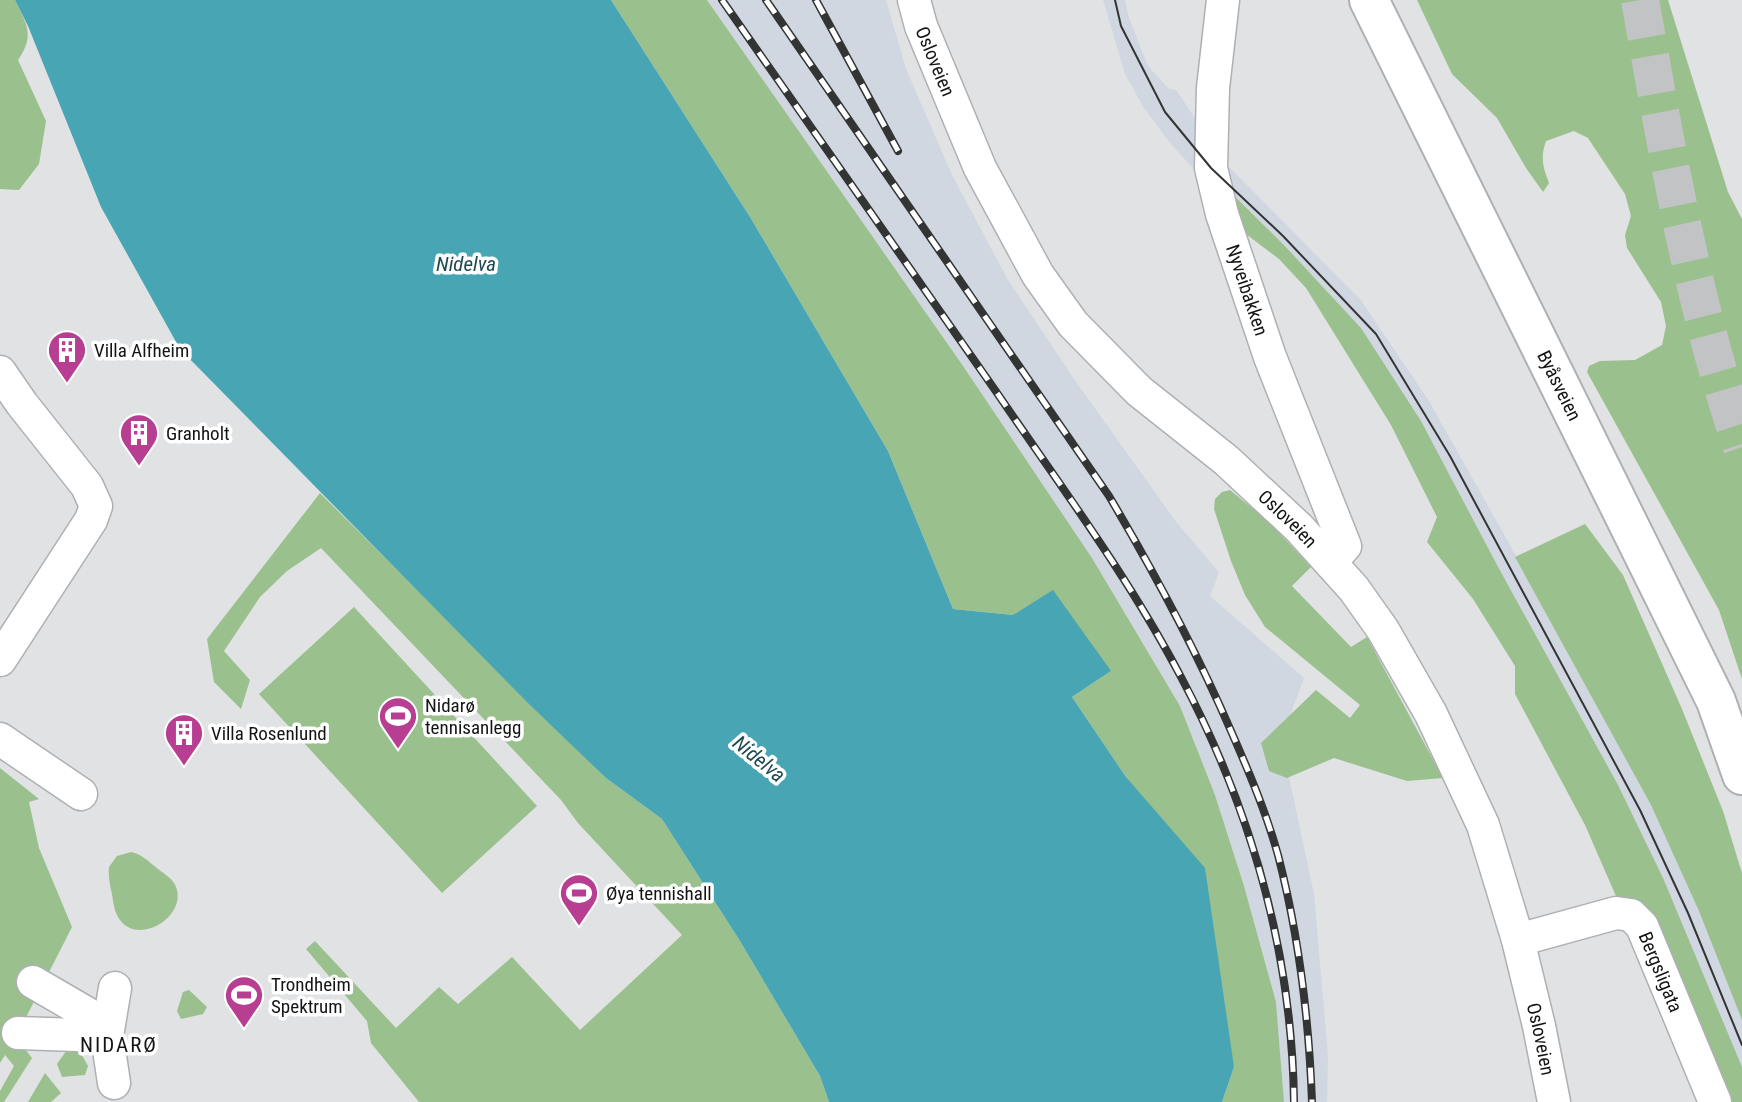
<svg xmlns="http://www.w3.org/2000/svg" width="1742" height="1102" font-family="'Roboto Condensed',sans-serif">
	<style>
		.built { fill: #d0d7e0 }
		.green { fill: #9ac08d }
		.water { fill: #48a5b4 }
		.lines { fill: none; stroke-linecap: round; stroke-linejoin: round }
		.highway-tunnel { stroke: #c1c3c5; stroke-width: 38; stroke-dasharray: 38 19; stroke-linecap: butt }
		.minor-casing { stroke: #aeb0b3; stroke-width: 35 }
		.major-casing { stroke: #aeb0b3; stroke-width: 42 }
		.minor { stroke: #fff; stroke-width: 32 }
		.major { stroke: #fff; stroke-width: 38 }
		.tram { stroke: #333434; stroke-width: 2 }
		.rail-casing { stroke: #333434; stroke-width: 8 }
		.rail { stroke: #fff; stroke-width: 5; stroke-dasharray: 16; stroke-linecap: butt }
		.labels { text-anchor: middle; stroke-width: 7; stroke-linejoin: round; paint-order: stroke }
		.street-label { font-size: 19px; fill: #131414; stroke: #fff }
		.poi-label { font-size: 19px; fill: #131414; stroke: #fff; text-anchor: start }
		.water-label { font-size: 21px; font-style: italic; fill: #1f4950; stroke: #fff }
		.neighbourhood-label { font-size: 21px; letter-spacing: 2px; fill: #131414; stroke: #fff }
	</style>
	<rect width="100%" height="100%" fill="#e0e2e4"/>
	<path class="built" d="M707 0H886L906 69 952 175 1008 280 1074 379 1177 523 1219 572 1210 596 1304 678 1281 740 1314 894 1328 1056 1327 1102H1284L1276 1002 1244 886 1215 795 1180 706 1092 558 961 363Z
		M1103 0H1125L1129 18 1148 66 1169 89 1176 90 1227 165 1360 299 1429 401 1742 958V1102H1732L1650 912 1361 328 1284 245 1218 181 1201 177 1171 144 1144 108 1125 74Z"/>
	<path class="green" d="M0 0H15C27 25 35 35 18 60L46 121 39 164 19 190 0 189Z
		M611 0H707L961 363 1092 558 1180 706 1215 795 1244 886 1276 1002 1284 1102H1222L1234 1067 1126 777 1072 697 1111 671 1013 615 953 609 888 451 750 217Z
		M1417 0H1668L1728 192 1742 219V679L1719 610 1587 372 1589 366 1600 361 1635 360 1662 345 1666 326 1661 302 1627 248 1625 235 1631 216 1625 194 1588 138 1574 131 1546 141C1540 158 1543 167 1549 183L1543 192 1526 168 1497 118 1452 74Z
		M1218 180 1284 245 1361 328 1421 421 1497 565 1618 785 1663 878 1742 1067V1102H1732L1650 912 1637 902 1619 903 1585 825 1515 694V666L1473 599 1427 542 1437 517 1391 425 1306 288 1279 259 1242 231Z
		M1230 490 1269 522 1311 567 1292 586 1351 647 1367 637 1443 778 1407 781 1334 758 1287 778 1269 771 1261 743 1316 690 1350 718 1360 705 1265 627 1245 595 1231 561 1214 509 1215 499 1222 492Z
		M320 493 606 778 662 819 740 941 820 1076 829 1102H419L371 1043 367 1021 306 949 315 941 396 1028 439 987 458 1004 512 957 580 1030 682 935 578 823 561 800 321 548 287 571 260 597 224 651 250 680 241 709 214 682 207 639Z
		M1585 524 1623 575 1682 709 1723 811 1742 873V1020L1699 911 1651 805 1515 557Z
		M354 607 537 806 442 893 259 694Z
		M0 768 39 799 29 802 39 848 72 927 18 1033 20 1043 32 1058 4 1102H0V1091L14 1066 5 1055 0 1063Z
		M131 852C142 854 149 862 158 869 163 873 170 877 174 883 193 915 134 951 117 915 114 909 113 901 112 894 110 885 108 876 109 867L117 856Z
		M189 990 207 1007 203 1014 181 1019 177 1011 183 992Z
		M69 1047 78 1048 88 1066 85 1075 62 1077 57 1064Z
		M45 1073 61 1093 51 1102H28Z"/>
	<path class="water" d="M15 0H611L750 217 888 451 953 609 1013 615 1053 590 1111 671 1072 697 1126 777 1205 868 1234 1067 1222 1102H829L820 1076 740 941 662 819 606 778 528 703 180 349 101 207 28 26Z"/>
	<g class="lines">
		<path class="highway-tunnel" d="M1640 0C1667 151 1692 302 1742 447"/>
		<g class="minor-casing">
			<g id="minor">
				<path id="s1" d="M914 0 921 26 980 168 1038 275 1073 324 1139 391 1226 460 1299 528 1354 589 1383 630 1431 714 1483 825 1518 940 1539 1026 1554 1102"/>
				<path id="s2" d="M1223 0 1213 88 1211 168 1222 214 1270 357 1345 546 1331 562"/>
				<path d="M0 372 22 404 87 486 96 506 91 520 0 660"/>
				<path d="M0 739 81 794"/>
				<path id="s3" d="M1518 940 1616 913 1631 915 1642 926 1715 1102"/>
				<path d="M18 1033 107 1036 88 1014 33 982"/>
				<path d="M114 1083 107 1036 115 988"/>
			</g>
		</g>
		<g class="major-casing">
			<g id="major">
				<path id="s4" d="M1369 0 1716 701 1742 775"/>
			</g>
		</g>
		<use href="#minor" class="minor"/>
		<use href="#major" class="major"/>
		<path class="tram" d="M1115 0 1121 26 1165 112 1211 168 1283 236 1376 334 1450 456 1640 810 1688 913 1742 1045"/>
		<g class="rail-casing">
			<path id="rail" d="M722 0C813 130 904 260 995 390 1059 484 1128 576 1181 677 1251 809 1292 952 1294 1102
				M766 0 1109 496C1154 572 1196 650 1231 731 1249 772 1266 812 1278 855 1299 936 1309 1019 1312 1102
				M816 0 898 151"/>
		</g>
		<use href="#rail" class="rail"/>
	</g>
	<defs>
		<g id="building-pin" transform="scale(2.0125)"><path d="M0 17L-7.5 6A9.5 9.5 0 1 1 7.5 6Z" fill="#b83e91" stroke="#fff"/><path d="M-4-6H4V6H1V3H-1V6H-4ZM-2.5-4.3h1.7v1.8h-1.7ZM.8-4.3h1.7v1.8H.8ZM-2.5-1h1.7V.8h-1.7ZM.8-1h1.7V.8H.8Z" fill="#fff"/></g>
		<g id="stadium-pin" transform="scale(2.0125)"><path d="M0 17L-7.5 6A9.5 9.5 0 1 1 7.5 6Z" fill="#b83e91" stroke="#fff"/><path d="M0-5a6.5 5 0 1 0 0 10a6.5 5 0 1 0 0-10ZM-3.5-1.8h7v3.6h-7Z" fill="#fff"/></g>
	</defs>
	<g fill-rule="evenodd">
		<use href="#building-pin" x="67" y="350"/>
		<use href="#building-pin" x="139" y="433"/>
		<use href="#stadium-pin" x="398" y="716"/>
		<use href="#building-pin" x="184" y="733"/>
		<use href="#stadium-pin" x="579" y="893"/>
		<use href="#stadium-pin" x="244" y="995"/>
	</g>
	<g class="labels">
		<g class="street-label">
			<text dy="7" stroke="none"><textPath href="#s1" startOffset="65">Osloveien</textPath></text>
			<text dy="7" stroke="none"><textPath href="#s2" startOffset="296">Nyveibakken</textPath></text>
			<text dy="7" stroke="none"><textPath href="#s4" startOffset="430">Byåsveien</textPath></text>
			<text dy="7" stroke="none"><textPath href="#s1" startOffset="653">Osloveien</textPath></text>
			<text dy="7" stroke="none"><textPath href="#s3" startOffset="182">Bergsligata</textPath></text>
			<text dy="7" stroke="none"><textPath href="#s1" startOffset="1241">Osloveien</textPath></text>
		</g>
		<g class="poi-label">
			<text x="94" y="357">Villa Alfheim</text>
			<text x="166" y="440">Granholt</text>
			<text x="425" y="712">Nidarø<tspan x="425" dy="22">tennisanlegg</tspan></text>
			<text x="211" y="740">Villa Rosenlund</text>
			<text x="606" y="900">Øya tennishall</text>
			<text x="271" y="991">Trondheim<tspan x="271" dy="22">Spektrum</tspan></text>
		</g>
		<g class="water-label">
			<text x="466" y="271">Nidelva</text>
			<text transform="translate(759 759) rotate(39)" y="7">Nidelva</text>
		</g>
		<g class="neighbourhood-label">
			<text x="119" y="1052">NIDARØ</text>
		</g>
	</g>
</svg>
